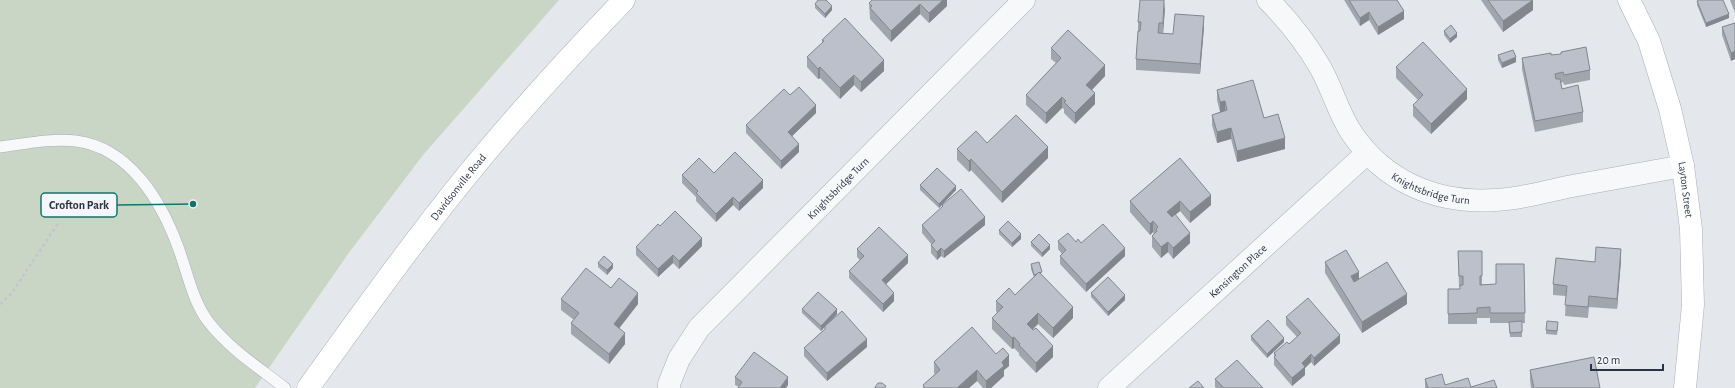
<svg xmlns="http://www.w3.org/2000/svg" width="1735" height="388" font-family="'Alegreya Sans',sans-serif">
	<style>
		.green { fill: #c9d6c5 }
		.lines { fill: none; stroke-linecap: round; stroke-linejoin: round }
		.lane-casing { stroke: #a9aeb7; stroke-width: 12 }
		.street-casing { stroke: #a9aeb7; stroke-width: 23 }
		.secondary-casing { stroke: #a9aeb7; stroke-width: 23 }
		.path { stroke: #c2c5cb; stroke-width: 2.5; stroke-dasharray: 3 3; stroke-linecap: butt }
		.lane { stroke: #f7f8fa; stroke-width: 11 }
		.street { stroke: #f7f8fa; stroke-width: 22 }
		.secondary { stroke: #fff; stroke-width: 22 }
		.wall { fill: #a1a5ae }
		.shaded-wall { fill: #83868d }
		.building { fill: #bbc0ca; stroke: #83868d }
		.labels { text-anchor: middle; stroke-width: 3; stroke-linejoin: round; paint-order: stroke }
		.street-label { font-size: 11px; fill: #2b3445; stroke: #f4f6f9 }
		.leader { fill: none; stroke: #0f766e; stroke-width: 1.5 }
		.callout-dot { fill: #0f766e; stroke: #f4f6f9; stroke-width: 1.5 }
		.callout { fill: #f4f6f9; stroke: #0f766e; stroke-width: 1.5 }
		.callout-label { font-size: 12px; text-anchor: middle; font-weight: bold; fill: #2b3445 }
	</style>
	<rect width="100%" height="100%" fill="#e4e7ec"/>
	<path class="green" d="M0 0H559L423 155 348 254 255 388H0Z"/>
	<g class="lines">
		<g class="lane-casing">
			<path id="lane" d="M0 147C24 144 51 138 76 141 130 148 161 201 178 247 187 271 192 299 207 320 228 348 258 367 285 388"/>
		</g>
		<g class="street-casing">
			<g id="street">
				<path id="s1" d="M1268 0C1288 20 1306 43 1320 67 1332 88 1338 112 1351 132 1384 182 1437 204 1496 200 1520 199 1544 192 1567 187 1606 180 1645 173 1683 166"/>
				<path id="s2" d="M669 388V384L679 359 699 328 1024 0"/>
				<path id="s3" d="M1109 388 1366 154"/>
			</g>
		</g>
		<g class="secondary-casing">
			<g id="secondary">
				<path id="s4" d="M1629 0 1649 41 1670 109 1683 166 1691 229 1693 305 1685 388"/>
				<path id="s5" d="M308 388C360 316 412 243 468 174 517 114 570 56 624 0"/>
			</g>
		</g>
		<path class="path" d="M0 304 11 294 59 222"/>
		<use href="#lane" class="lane"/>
		<use href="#street" class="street"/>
		<use href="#secondary" class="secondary"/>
	</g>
	<path class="wall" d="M947 0V6L929 23 920 14 891 42 870 19 869 3Z
		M1344 0H1397L1404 19 1378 35 1369 20 1360 26Z
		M1481 0H1533V10L1503 32Z
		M1730 0H1735V13Z
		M1697 1 1729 18 1706 27 1697 5Z
		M815 4 832 10 825 18 815 8Z
		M1165 8 1163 33 1173 34 1204 27 1200 74 1136 70V59L1138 31V22Z
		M1735 23 1731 61 1722 35V27Z
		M1444 31 1457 37 1450 43 1444 35Z
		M822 40 884 71 861 92 854 85 840 99 820 78 818 79 807 67V57L822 43Z
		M1051 48 1105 76 1092 90 1095 104 1075 124 1064 113V109L1062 108 1046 124 1026 105V95L1056 63 1051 59Z
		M1498 55 1516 62 1502 68 1498 60Z
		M1551 55 1590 70V80L1564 85 1563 82 1561 83 1562 89 1583 112V122L1535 132 1522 69V58Z
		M1396 67 1467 99 1431 134 1413 116V105L1418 100 1396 78Z
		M1217 90 1264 118 1285 149 1237 162 1231 139 1217 143 1212 125V115L1220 112 1217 100Z
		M790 95 816 113 792 136 799 152 781 169 746 133V125Z
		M987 143 1048 158 1002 203 971 170 969 172 957 160V149Z
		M1180 158 1211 205 1190 223 1180 211 1175 215 1190 243 1173 259 1168 252 1161 258 1152 247V236L1154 234 1153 232 1150 235 1130 212V201Z
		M714 173 763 188 739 211 733 205 716 222 696 201V197L682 183V175Z
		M920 185 956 190 942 204 985 225 944 258 941 256 937 260 931 253V245H932L922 233V225L942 208V205L939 208 920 190Z
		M999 230 1021 239 1012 247 999 234Z
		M1058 241 1076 242 1125 256 1086 292 1060 264V256L1062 254 1058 249Z
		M1031 242 1050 249 1042 257 1031 246Z
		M702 246 679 269 673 263 658 277 636 255V247Z
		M857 249 908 263 886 284 894 301 883 312 849 278V271L860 260 857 257Z
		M1458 251H1482V285L1496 284 1524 264 1525 323H1522V337H1510L1509 323H1490V318H1477V324H1448V289H1460V287H1459Z
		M1621 260 1617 309 1589 307 1588 318 1565 316 1566 296 1553 295V284L1595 262Z
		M1325 262 1359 279 1407 304 1362 333 1325 273Z
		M598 263 613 268 607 275 598 267Z
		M1031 264 1042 276 1073 318 1053 338 1038 324 1032 329 1053 357 1036 373 1019 355V353L1014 348 1012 349 992 329V318L997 313 996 311V301L1015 295 1034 277 1031 269Z
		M611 288 638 304 619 328 625 344 609 364 571 334V323L574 320 561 310V299Z
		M1091 293 1125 300 1108 316 1091 297Z
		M802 309 837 314 828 323 867 347 827 381 804 356V348L825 329V326L821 331 802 313Z
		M1286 317 1340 343 1314 366 1311 362 1305 368V375L1292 386 1274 365V353L1289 344 1297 337 1286 325Z
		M1558 326 1557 335 1546 334V330Z
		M1251 336 1284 342 1267 358 1251 340Z
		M996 354 1009 366 1004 370V376L991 388H983L977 381 969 388H923V385L935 374 934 373V362Z
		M1530 370 1600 388H1531L1530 380Z
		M735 377 788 385 739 387 735 385Z
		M1215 379 1263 388H1216L1215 387Z
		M1425 379 1445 385 1471 387 1497 388H1425Z"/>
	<path class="shaded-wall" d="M943 0H947V6L929 23V13Z
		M1165 0V8L1163 34V23Z
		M1533 0V10L1503 32V21Z
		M920 4V14L891 42V31Z
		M832 6V10L825 18V14Z
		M1404 11V19L1378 35V27Z
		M1369 12V20L1360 26V18Z
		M1729 14V18L1706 27V23Z
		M1204 16V27L1200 74V64Z
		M1457 33V37L1450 43V39Z
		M1735 51V59L1731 61V53Z
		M1516 57V62L1502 68V63Z
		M884 60V71L861 92V82Z
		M1105 65V76L1086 96V85Z
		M820 67V78L818 79V69Z
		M854 75V85L840 99V88Z
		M1467 89V99L1431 134V124Z
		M1095 93V104L1075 124V113Z
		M1062 97V108L1046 124V113Z
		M1225 101V112L1220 113V102Z
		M816 105V113L788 140V132Z
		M1231 128V139L1217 143V132Z
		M1285 138V149L1237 162V151Z
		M799 144V152L781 169V161Z
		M1048 147V158L1002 203V192Z
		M971 159V170L969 172V161Z
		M763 180V188L739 211V203Z
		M956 186V190L939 208V204Z
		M1211 195V205L1190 223V212Z
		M733 197V205L716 222V214Z
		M1180 201V211L1167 222V212Z
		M985 217V225L944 258V251Z
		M1153 221V232L1150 235V224Z
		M1190 233V243L1173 259V248Z
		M1021 234V239L1012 247V243Z
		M702 238V246L679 269V261Z
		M1168 242V252L1161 258V247Z
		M1050 245V249L1042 257V253Z
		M941 248V256L937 260V252Z
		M1125 248V256L1086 292V284Z
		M1621 249V260L1617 309V299Z
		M673 255V263L658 277V269Z
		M908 255V263L882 288V280Z
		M613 264V268L607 275V270Z
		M1359 272V282L1351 287V276Z
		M638 293V304L614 335V324Z
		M894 293V301L883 312V304Z
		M1407 294V304L1362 333V322Z
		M1125 295V300L1108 316V312Z
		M1073 307V318L1053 338V328Z
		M837 309V314L821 331V326Z
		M1038 313V324L1027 335V324Z
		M625 333V344L609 364V354Z
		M1340 335V343L1314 366V358Z
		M1014 337V348L1012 349V338Z
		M1284 338V342L1267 358V354Z
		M867 339V347L827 381V373Z
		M1053 346V357L1036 373V363Z
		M1311 354V362L1305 368V375L1292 386V378L1302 363Z
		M1009 355V366L1004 370V376L991 388H986V381L1002 362Z
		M977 370V381L969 388H957Z
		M788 377V385L786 388H780Z"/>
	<path class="building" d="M818 0H826L832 6 825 14 815 4Z
		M872 0H943L929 13 920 4 891 31 870 8 872 6 869 3Z
		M1140 0H1164L1163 23H1159L1158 33 1173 34 1175 14 1204 16 1200 64 1136 59 1138 31H1140L1141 22H1138Z
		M1349 0H1397L1404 11 1378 27 1369 12 1360 18Z
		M1488 0H1533L1503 21Z
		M1699 0H1723L1729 14 1706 23 1697 1Z
		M845 18 884 60 861 82 854 75 840 88 820 67 818 69 807 57 824 41 822 40Z
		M1735 23V51L1731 53 1722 27Z
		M1451 25 1457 33 1450 39 1444 31Z
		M1068 30 1105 65 1086 85 1095 93 1075 113 1064 102 1066 101 1062 97 1046 113 1026 95 1061 58 1051 48Z
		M1423 42 1467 89 1431 124 1413 105 1423 95 1396 67Z
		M1586 47 1590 70 1564 75 1563 72 1555 74 1556 79H1560L1562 89 1578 85 1583 112 1535 121 1522 58 1551 53V55L1561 54V52Z
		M1513 50 1516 57 1502 63 1498 55Z
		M1253 80 1264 118 1278 114 1285 138 1237 151 1231 128 1217 132 1212 115 1227 110 1225 101 1220 102 1217 90Z
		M799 87 816 105 788 132 799 144 781 161 746 125 784 89 790 95Z
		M1016 115 1048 147 1002 192 971 159 969 161 957 149 976 131 987 143Z
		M735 152 763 180 739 203 733 197 716 214 696 193 698 191 682 175 699 158 714 173Z
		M1180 158 1211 195 1190 212 1180 201 1167 212 1172 217 1175 214 1190 233 1173 248 1168 242 1161 247 1152 236 1157 231 1156 229 1158 227 1153 221 1150 224 1130 201Z
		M937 168 956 186 939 204 920 185Z
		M961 189 985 217 944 251 941 248 937 252 931 245 935 241 922 225 943 206 942 205Z
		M675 211 702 238 679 261 673 255 658 269 636 247 658 224 660 226Z
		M1008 221 1021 234 1012 243 999 230Z
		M1103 224 1125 248 1086 284 1060 256 1066 250 1058 241 1068 233 1076 242 1078 239 1081 243Z
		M879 227 908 255 882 280 894 293 883 304 849 271 864 256 857 249Z
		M1039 234 1050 245 1042 253 1031 242Z
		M1596 247 1621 249 1617 299 1589 296 1588 307 1565 305 1567 286 1553 284 1556 258 1595 262Z
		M1346 250 1359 272 1351 276 1354 282 1387 262 1407 294 1362 322 1325 262Z
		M1458 251H1482V276H1480V285L1496 284V264H1524L1525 313H1490V307L1477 308V313L1448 314V289H1460V285H1463V276H1459Z
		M604 256 613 264 607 270 598 263Z
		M1039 262 1042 272 1039 273V272L1037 274 1034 275 1031 264Z
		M586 268 611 288 619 278 638 293 614 324 625 333 609 354 571 323 579 313 561 299Z
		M1039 272 1073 307 1053 328 1038 313 1027 324 1033 330 1036 328 1053 346 1036 363 1019 345 1020 344 1014 337 1012 338 992 318 1003 307 996 301 1009 288 1015 295Z
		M1108 277 1125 295 1108 312 1091 293Z
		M818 292 837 309 821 326 802 309Z
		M1308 298 1340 335 1314 358 1311 354 1302 363 1305 367 1292 378 1274 357 1276 355 1274 353 1287 342 1289 344 1301 333 1286 317Z
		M842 311 867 339 827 373 804 348 825 329V326Z
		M1268 320 1284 338 1267 354 1251 336Z
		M1522 321V332L1510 333 1509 322Z
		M1547 321 1558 322 1557 331 1546 330Z
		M972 327 996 354 1003 348 1009 355 1002 362 1004 366 986 381 977 370 957 388H925L923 385 940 370 934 362Z
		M754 352 788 377 780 388H738L742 382 735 377Z
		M1594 357 1600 388H1534L1530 370Z
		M1237 360 1263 388H1224L1215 379Z
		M1442 374 1445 385 1468 378 1471 387 1494 380 1497 388H1428L1425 379Z
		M1198 381 1204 388H1189Z
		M878 383H882L886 386 885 388H875V387Z"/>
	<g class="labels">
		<g class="street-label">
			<text dy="4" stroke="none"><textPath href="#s1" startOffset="258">Knightsbridge Turn</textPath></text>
			<text dy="4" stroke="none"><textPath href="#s5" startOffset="251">Davidsonville Road</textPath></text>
			<text dy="4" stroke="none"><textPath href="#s2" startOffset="265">Knightsbridge Turn</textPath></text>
			<text dy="4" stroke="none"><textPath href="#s4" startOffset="199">Layton Street</textPath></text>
			<text dy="4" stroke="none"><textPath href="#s3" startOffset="174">Kensington Place</textPath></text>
		</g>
	</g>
	<path class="leader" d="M193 204L117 205"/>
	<circle class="callout-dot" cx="193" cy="204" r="4"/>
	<rect class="callout" x="41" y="193" width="76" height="24" rx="4"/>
	<g class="callout-label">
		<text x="79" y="209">Crofton Park</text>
	</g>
	<path d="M1591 364v6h72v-6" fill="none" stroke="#2b3445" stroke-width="2"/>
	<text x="1597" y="364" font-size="12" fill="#2b3445" stroke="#f4f6f9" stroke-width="3" paint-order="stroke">20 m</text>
</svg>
